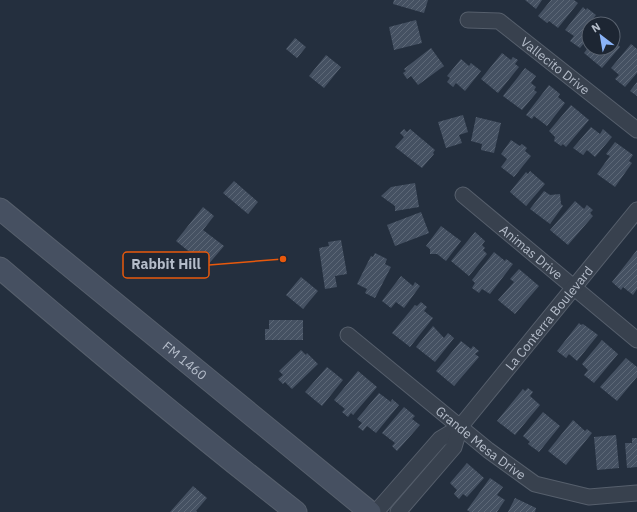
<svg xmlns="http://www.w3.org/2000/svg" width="637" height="512" font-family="'IBM Plex Sans',sans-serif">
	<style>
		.building { fill: url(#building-hatch) }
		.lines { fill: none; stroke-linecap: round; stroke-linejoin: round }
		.street-casing { stroke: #565f6c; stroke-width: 17 }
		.secondary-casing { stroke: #565f6c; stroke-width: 23 }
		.street { stroke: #38414e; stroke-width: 15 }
		.secondary { stroke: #465061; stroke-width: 21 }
		.labels { text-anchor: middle; stroke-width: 3.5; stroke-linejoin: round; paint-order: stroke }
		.street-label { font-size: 13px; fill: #b4bcc9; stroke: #1d2633 }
		.leader { fill: none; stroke: #e8590c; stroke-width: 1.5 }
		.callout-dot { fill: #e8590c; stroke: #1d2633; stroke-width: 1.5 }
		.callout { fill: #1d2633; stroke: #e8590c; stroke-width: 1.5 }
		.callout-label { font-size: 14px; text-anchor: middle; font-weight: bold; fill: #b4bcc9 }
	</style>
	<defs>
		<pattern id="building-hatch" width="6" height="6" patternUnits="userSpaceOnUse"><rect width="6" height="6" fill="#455162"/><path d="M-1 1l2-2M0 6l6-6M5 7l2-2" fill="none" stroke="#5d6877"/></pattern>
	</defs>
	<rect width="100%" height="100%" fill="#242f3e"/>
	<path class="building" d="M394 0H428L424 13 393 4Z
		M525 0H542L536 9Z
		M551 0H574L578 3 558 28 549 21 547 23 538 16Z
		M583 7 586 10 587 8 596 15 592 20 598 24H589V37L580 48 570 41 574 36 565 30Z
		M416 20 422 43 394 50 389 27Z
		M613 37 618 41 616 43 620 47 602 68 584 53 588 48H613Z
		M295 38 306 47 297 58 286 49Z
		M631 44 637 49V73L625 87 615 79 619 75 611 68Z
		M431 48 444 66 418 85 411 76 407 79 403 73 406 71 404 69Z
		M502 53 511 60 513 57 518 60 515 64 519 67 498 93 481 79Z
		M326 55 341 67 324 88 309 76Z
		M461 59 469 66 471 63 481 71 465 91 456 83 453 87 447 82 450 78 447 76Z
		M525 68 536 76 531 83 536 87 534 90 537 92 522 110 503 96Z
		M637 82V96L630 91Z
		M549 85 560 94 558 97 565 103 547 126 534 116 532 119 526 115Z
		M571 105 589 120 566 147 563 144 561 146 554 141 555 137 549 131Z
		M463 115 468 132 459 135 462 143 446 148 438 122Z
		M476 117 501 123 494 153 481 150 482 144 471 141Z
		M591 127 600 134 603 129 612 137 595 157 587 150 583 155 573 148Z
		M404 129 407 132 410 129 435 150 433 153 434 154 422 168 395 147 404 137 400 133Z
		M511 140 520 146 522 144 527 148 525 151 531 156 514 177 501 167 507 159 501 154Z
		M615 142 633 155 629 161 632 163 615 187 597 174 610 156 606 154Z
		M530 171 545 184 526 206 510 192 526 172 528 174Z
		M234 181 258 202 248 214 223 193Z
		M415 183 419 207 395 211V206L381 196 391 187Z
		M544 191 550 195 560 194 561 204 563 206 550 224 530 209Z
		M575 201 584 209 587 205 593 210 590 213 593 216 568 245 550 230Z
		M203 207 214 216 203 230 224 246 207 266 176 241Z
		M421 212 429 233 395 246 387 225Z
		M441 226 461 241 446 261 437 254H430V249L426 246Z
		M475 232 485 241 482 245 485 248 483 250 487 254 469 276 451 261Z
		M341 240 347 274 335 276 337 287 325 289 319 248 329 246 328 242Z
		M637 250V289L633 295 623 287 621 290 612 282Z
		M494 252 505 261 506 259 513 264 490 294 482 289 479 293 472 288 475 283 472 280Z
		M375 253 387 259 385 264 391 267 375 298 365 293 367 289 357 284 371 256 373 257Z
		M519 269 539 286 515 314 498 300 514 282 510 279Z
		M401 276 413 286 415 282 420 286 404 308 396 302 391 308 382 301Z
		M301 277 318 291 303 309 286 295Z
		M421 302 427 307 424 311 433 318 410 347 392 333 415 305 417 306Z
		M269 320H303V340H265V329H269Z
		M579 323 581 325 583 324 598 335 577 361 569 354 566 358 557 351Z
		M433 326 444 338 448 333 454 338 435 362 416 347Z
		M602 340 618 354 594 383 584 375 588 370 582 364Z
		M461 341 471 349 473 346 479 351 475 354 479 357 454 386 436 371Z
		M301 350 306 355 307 353 318 364 292 389 285 382 283 384 278 379 283 375 279 371Z
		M626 358 637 367V377L617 401 600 387Z
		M327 367 343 380 322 406 305 392Z
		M358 371 377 387 353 415 351 413 348 417 342 412 345 409 334 400Z
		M528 388 533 392 530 396 540 405 515 435 497 421 523 389 525 391Z
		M379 393 391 402 392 399 399 405 376 433 367 426 363 431 358 427 362 423 357 419Z
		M404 407 415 416 412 419 420 425 397 451 392 446 395 443 382 433Z
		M543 412 560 426 539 452 528 444 530 442 523 436Z
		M573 420 585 431 587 429 592 433 566 465 548 451Z
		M616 435 619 468 597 470 594 437Z
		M632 438H637V467L627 468 625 443H632Z
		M467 463 484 478 467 497 463 494 459 499 454 494 457 490 450 483Z
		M490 478 503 487 497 495 505 500 497 512H470L467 510Z
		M193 486 207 498 196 511 197 512H170Z
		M515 498 536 508 535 512H508Z"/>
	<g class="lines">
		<g class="street-casing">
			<g id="street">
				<path id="s1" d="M468 20 499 21 637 130"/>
				<path id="s2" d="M463 195 637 340"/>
				<path id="s3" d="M348 335 488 450 535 484 589 497 637 493"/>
				<path id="s4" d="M376 512 440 439 460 427 637 210"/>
				<path d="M398 512 454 447 460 427"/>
			</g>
		</g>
		<g class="secondary-casing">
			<g id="secondary">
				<path id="s5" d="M0 209 370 512"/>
				<path d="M0 268C97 351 195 433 296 512"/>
			</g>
		</g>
		<use href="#street" class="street"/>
		<use href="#secondary" class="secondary"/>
	</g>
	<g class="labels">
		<g class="street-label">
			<text dy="5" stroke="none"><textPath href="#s1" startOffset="103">Vallecito Drive</textPath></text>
			<text dy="5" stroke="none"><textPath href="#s2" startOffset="89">Animas Drive</textPath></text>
			<text dy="5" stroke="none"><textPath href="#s4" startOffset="261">La Conterra Boulevard</textPath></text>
			<text dy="5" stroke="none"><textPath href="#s5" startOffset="239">FM 1460</textPath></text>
			<text dy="5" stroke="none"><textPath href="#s3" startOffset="171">Grande Mesa Drive</textPath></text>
		</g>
	</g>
	<path class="leader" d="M283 259L209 265"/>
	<circle class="callout-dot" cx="283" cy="259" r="4"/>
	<rect class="callout" x="123" y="252" width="86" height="26" rx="4"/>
	<g class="callout-label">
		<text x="166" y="269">Rabbit Hill</text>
	</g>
	<g transform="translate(601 36) rotate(329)"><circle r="19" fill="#1d2633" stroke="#59626f"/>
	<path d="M0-3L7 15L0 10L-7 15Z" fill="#8ab4f8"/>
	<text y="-6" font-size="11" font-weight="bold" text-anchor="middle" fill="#b4bcc9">N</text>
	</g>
</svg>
